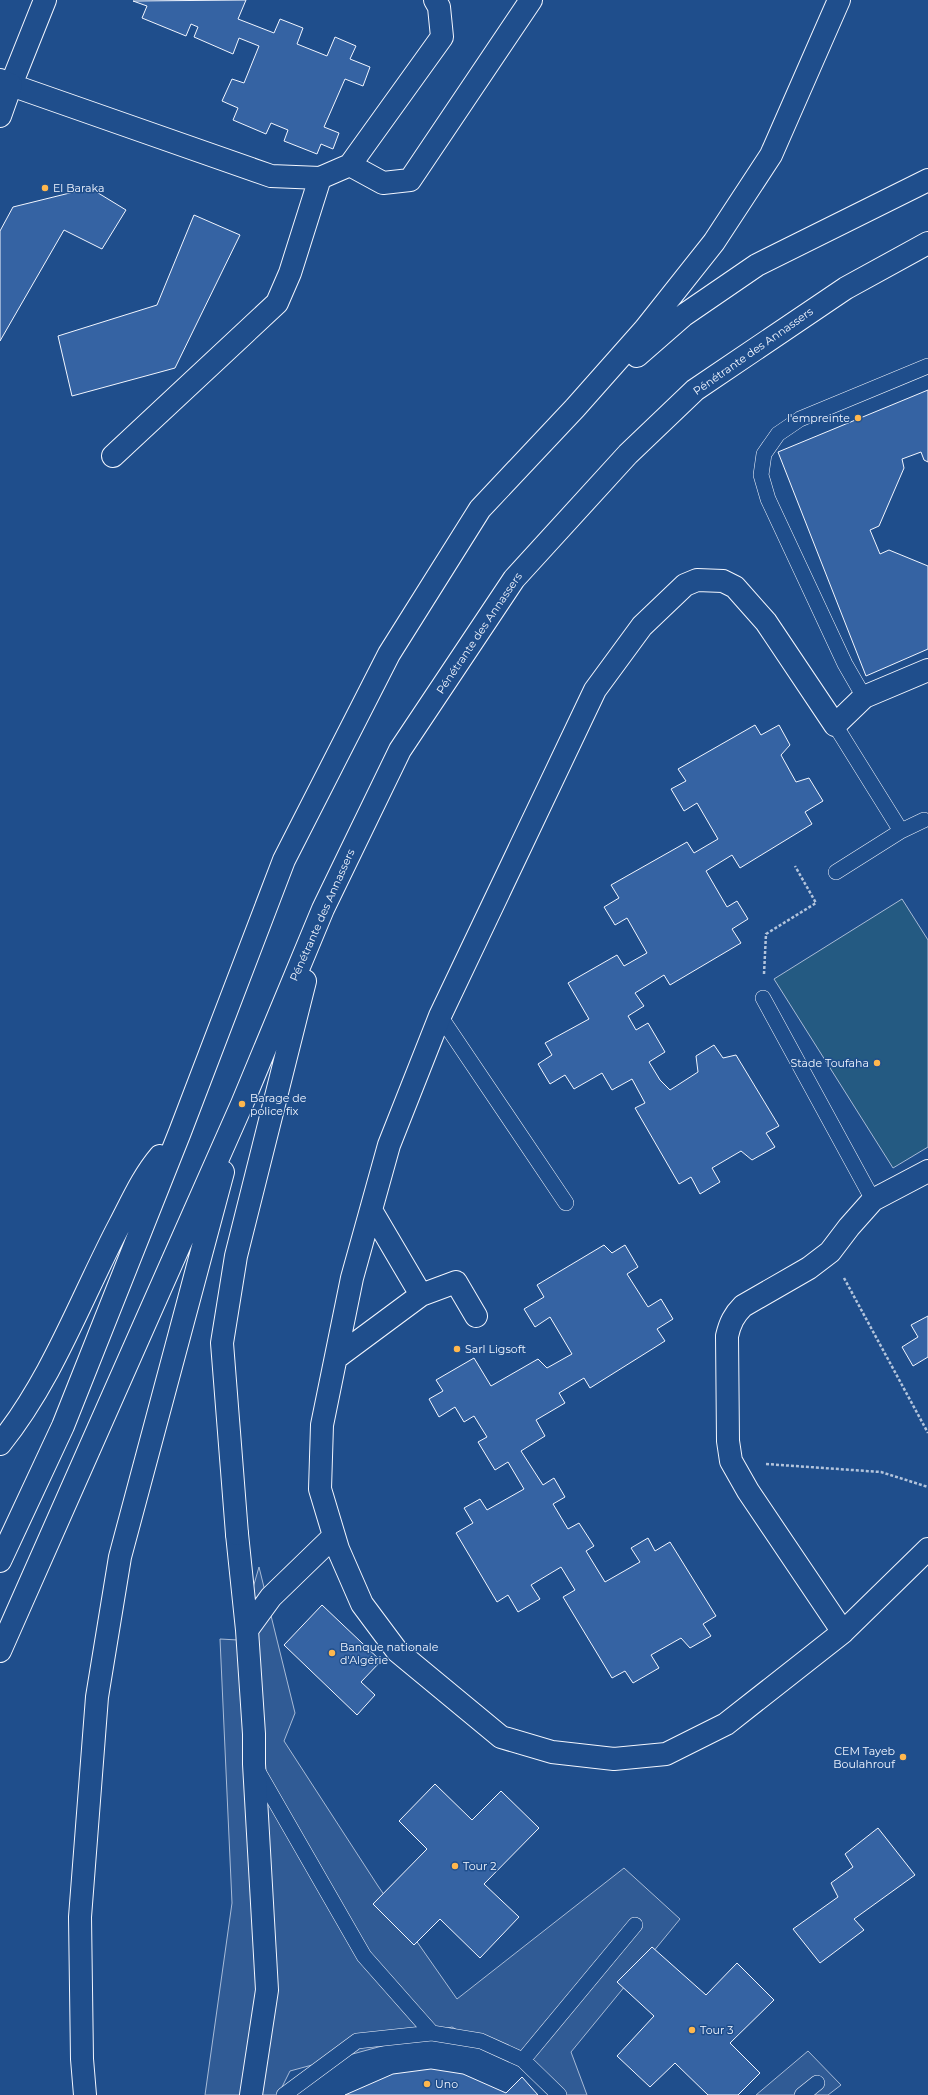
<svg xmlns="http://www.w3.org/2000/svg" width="928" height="2095" font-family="Montserrat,sans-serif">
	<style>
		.green { fill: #245a82; stroke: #a8bbd7 }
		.parking { fill: #305b95; stroke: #a8bbd7 }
		.building { fill: #3563a3; stroke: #f2f6ff }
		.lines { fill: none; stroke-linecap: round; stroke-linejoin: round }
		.lane-casing { stroke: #f2f6ff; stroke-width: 16 }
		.street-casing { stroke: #f2f6ff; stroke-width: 24 }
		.secondary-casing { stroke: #f2f6ff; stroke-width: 24 }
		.highway-casing { stroke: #f2f6ff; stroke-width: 24 }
		.path { stroke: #b3c4dc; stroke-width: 2.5; stroke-dasharray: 3 2; stroke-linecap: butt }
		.lane { stroke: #1f4e8c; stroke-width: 15 }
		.street { stroke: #1f4e8c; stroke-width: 22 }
		.secondary { stroke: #1f4e8c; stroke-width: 22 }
		.highway { stroke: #1f4e8c; stroke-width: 22 }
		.poi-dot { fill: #ffb74d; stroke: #1f4e8c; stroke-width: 1.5 }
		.labels { text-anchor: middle; stroke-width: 3; stroke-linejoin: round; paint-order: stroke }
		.poi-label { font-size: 11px; fill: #f2f6ff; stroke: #1f4e8c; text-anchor: start }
		.street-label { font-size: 11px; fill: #f2f6ff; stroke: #1f4e8c }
	</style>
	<rect width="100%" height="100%" fill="#1f4e8c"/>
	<path class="green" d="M902 899 928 940V1147L893 1168 774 979Z"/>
	<path class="parking" d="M259 1567 295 1713 284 1741 378 1886 457 1999 624 1868 680 1919 571 2052 587 2095H552L543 2080 452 2027 290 2071 278 2095H205L232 1903 220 1639 238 1640Z
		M808 2051 841 2085 828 2095H756Z"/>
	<path class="building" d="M246 0 238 19 274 33 280 19 303 28 297 44 327 56 335 37 356 46 350 59 370 67 363 86 345 79 324 127 339 133 333 149 321 144 317 154 284 141 288 130 271 123 266 134 233 120 238 108 222 101 232 79 244 83 259 46 239 38 233 54 194 37 198 27 191 24 186 36 142 18 147 6 133 1Z
		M90 188 126 210 102 249 64 230 0 341V231L13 207Z
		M194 215 240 235 175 368 72 396 58 336 157 305Z
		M928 390V462L924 460 921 452 902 459 904 468 879 526 870 530 880 554 889 550 928 566V649L866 676 778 452Z
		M755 725 761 735 779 725 790 745 781 755 796 782 809 778 823 801 805 812 812 824 740 868 732 855 706 871 727 907 737 901 748 919 732 929 741 943 670 985 664 975 635 993 644 1006 628 1016 636 1030 648 1023 665 1052 649 1062 660 1080 670 1090 698 1072 696 1056 714 1045 723 1058 736 1055 779 1126 766 1133 775 1147 752 1160 741 1151 712 1168 720 1182 700 1194 691 1177 679 1184 635 1108 645 1103 632 1079 612 1090 602 1073 574 1089 565 1075 550 1084 538 1064 552 1055 545 1043 589 1019 568 983 617 955 624 966 647 953 627 918 615 925 604 907 619 898 611 885 687 842 694 853 718 839 697 803 684 811 671 789 686 781 678 769Z
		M604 1245 612 1253 625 1245 638 1267 627 1274 648 1307 661 1299 673 1319 657 1329 665 1341 590 1388 584 1378 559 1393 565 1403 536 1420 545 1436 521 1451 543 1485 554 1478 565 1497 553 1504 568 1529 579 1523 594 1546 586 1551 605 1582 640 1562 631 1548 648 1538 655 1551 670 1542 716 1616 703 1624 711 1636 690 1648 681 1638 651 1655 659 1668 633 1683 625 1671 612 1678 563 1597 575 1590 561 1567 531 1585 540 1599 518 1612 508 1595 497 1602 456 1533 473 1523 464 1508 480 1499 487 1510 524 1489 508 1462 495 1470 478 1442 487 1437 474 1416 464 1422 455 1407 439 1417 429 1399 443 1391 436 1380 474 1358 491 1386 538 1359 547 1368 572 1354 550 1317 535 1327 524 1309 544 1297 537 1285Z
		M928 1316V1357L913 1366 902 1347 918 1337 911 1325Z
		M322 1605 381 1661 361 1682 375 1695 357 1715 284 1645Z
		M435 1784 472 1820 501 1791 539 1828 484 1884 519 1917 480 1958 440 1919 414 1945 373 1904 427 1849 399 1821Z
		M878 1828 915 1875 854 1919 864 1930 820 1963 793 1929 838 1897 831 1883 853 1867 845 1854Z
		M652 1947 706 1995 737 1963 774 2000 730 2043 760 2073 738 2095H708L675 2063 650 2087 617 2056 654 2016 617 1982Z
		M431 2069 463 2074 506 2093 522 2077 538 2095H345L393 2074Z"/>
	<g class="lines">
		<g class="lane-casing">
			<path id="lane" d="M864 697 845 664 768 499 761 475 764 454 778 434 800 419 928 366
				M835 725 901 831
				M836 872 901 831 924 820
				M763 998 873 1200
				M440 1016 566 1203
				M256 1768 364 1956 432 2033
				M523 2060 635 1925
				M284 2095 357 2041 432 2033 481 2041 523 2060 559 2095
				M802 2095 817 2083"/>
		</g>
		<g class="street-casing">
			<path id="street" d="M45 0 11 85 271 176 320 178 350 165 442 37 439 7 435 0
				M350 165 383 183 410 180 531 0
				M113 456 277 303 290 273 320 178
				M928 670 864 697 835 725 766 622 735 587 723 581 697 580 685 585 642 626 595 690 440 1016 389 1145 352 1278 322 1425 320 1489 338 1549 362 1604 397 1651 501 1737 552 1752 614 1759 666 1754 726 1724 843 1632 928 1549
				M371 1210 421 1295 456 1282 476 1316
				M336 1358 421 1295
				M237 1534 247 1630 254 1734V1764L267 1990 251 2095
				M247 1630 271 1597 334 1536
				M843 1632 748 1491 731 1461 728 1441 727 1336C730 1323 734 1315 743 1306L809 1268 830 1252 849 1227 873 1200 928 1171"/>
		</g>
		<g class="secondary-casing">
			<path id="secondary" d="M0 80 11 85 0 116"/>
		</g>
		<g class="highway-casing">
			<path id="highway" d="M637 356 684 315 757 265 928 180
				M0 1444C53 1378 81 1298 120 1224 132 1201 143 1176 160 1156
				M237 1534 222 1343 236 1256 305 981
				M0 1561 63 1426 180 1132 284 860 389 654 480 509 575 408 645 329 714 242 771 155 839 0
				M0 1651 242 1104 323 909 400 750 514 579 628 454 695 390 846 288 928 243
				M85 2095 82 2059 80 1917 97 1697 120 1557 223 1172"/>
		</g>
		<path class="path" d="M764 974 766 934 816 903 795 866
			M844 1278 928 1433
			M766 1464 881 1472 928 1487"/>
		<use href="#lane" class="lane"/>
		<use href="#street" class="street"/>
		<use href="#secondary" class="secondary"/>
		<use href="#highway" class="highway"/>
	</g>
	<g class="poi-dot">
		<circle cx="45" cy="188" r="4"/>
		<circle cx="858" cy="418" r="4"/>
		<circle cx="877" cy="1063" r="4"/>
		<circle cx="242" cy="1104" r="4"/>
		<circle cx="457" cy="1349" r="4"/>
		<circle cx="332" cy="1653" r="4"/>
		<circle cx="903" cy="1757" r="4"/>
		<circle cx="455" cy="1866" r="4"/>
		<circle cx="692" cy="2030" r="4"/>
		<circle cx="427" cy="2084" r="4"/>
	</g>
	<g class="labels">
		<g class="poi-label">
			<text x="53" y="192">El Baraka</text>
			<text x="850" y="422" text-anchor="end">l'empreinte</text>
			<text x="869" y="1067" text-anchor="end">Stade Toufaha</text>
			<text x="250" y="1102">Barage de<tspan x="250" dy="13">police fix</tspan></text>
			<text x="465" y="1353">Sarl Ligsoft</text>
			<text x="340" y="1651">Banque nationale<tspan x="340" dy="13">d'Algérie</tspan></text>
			<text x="895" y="1755" text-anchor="end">CEM Tayeb<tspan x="895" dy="13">Boulahrouf</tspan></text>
			<text x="463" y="1870">Tour 2</text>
			<text x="700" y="2034">Tour 3</text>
			<text x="435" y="2088">Uno</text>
		</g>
		<g class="street-label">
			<text transform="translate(753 351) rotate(-35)" y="4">Pénétrante des Annassers</text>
			<text transform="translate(479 633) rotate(-56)" y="4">Pénétrante des Annassers</text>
			<text transform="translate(322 915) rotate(-66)" y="4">Pénétrante des Annassers</text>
		</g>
	</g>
</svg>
